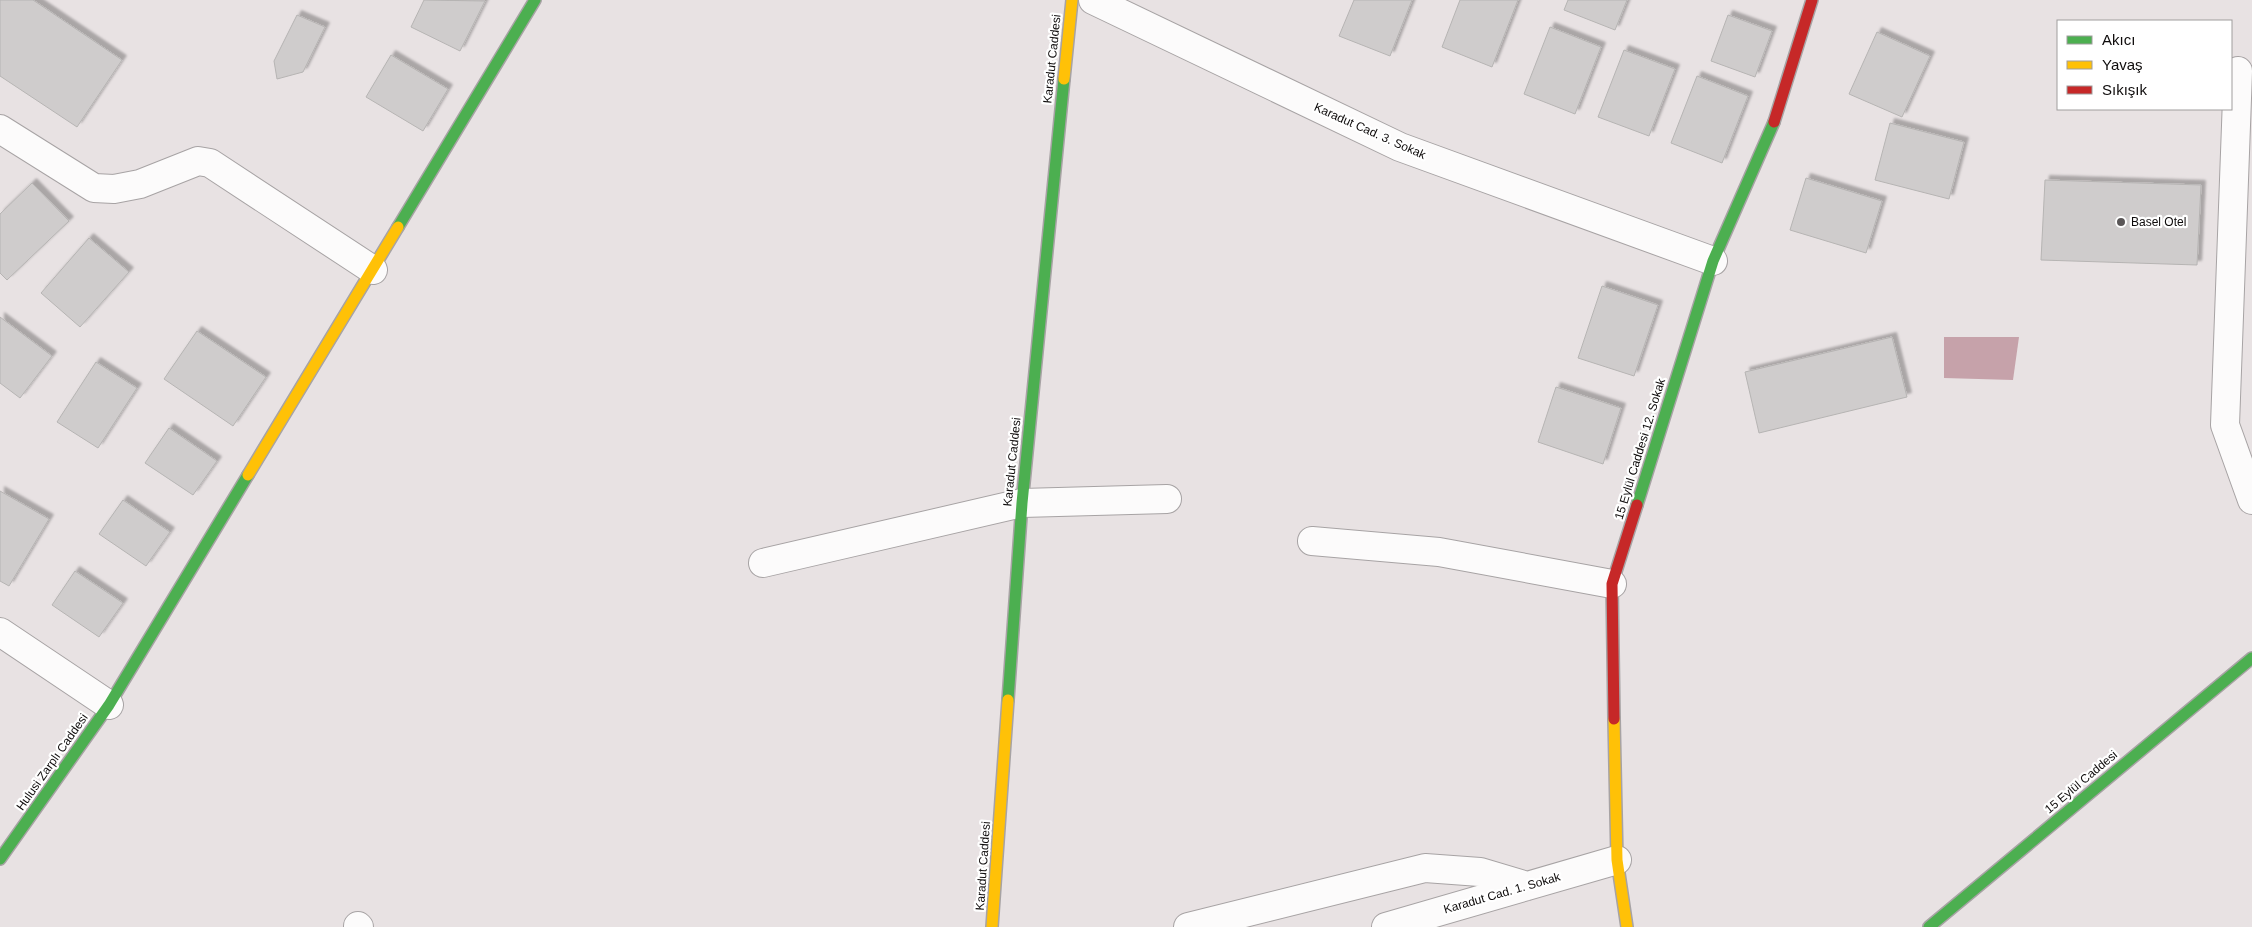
<svg xmlns="http://www.w3.org/2000/svg" width="2252" height="927" font-family="Helvetica,sans-serif">
	<style>
		.water { fill: #c6a2aa }
		.building { fill: #cfcccc; stroke: #b6b4b3; filter: url(#shadow) }
		.lines { fill: none; stroke-linecap: round; stroke-linejoin: round }
		.street-casing { stroke: #a7a3a4; stroke-width: 30 }
		.fast-casing { stroke: #a7a3a4; stroke-width: 14 }
		.slow-casing { stroke: #a7a3a4; stroke-width: 14 }
		.jam-casing { stroke: #a7a3a4; stroke-width: 14 }
		.street { stroke: #fcfbfb; stroke-width: 28 }
		.fast { stroke: #4caf50; stroke-width: 11 }
		.slow { stroke: #ffc107; stroke-width: 11 }
		.jam { stroke: #c62828; stroke-width: 11 }
		.poi-dot { fill: #5a5657; stroke: #fff; stroke-width: 2 }
		.labels { text-anchor: middle; stroke-width: 4.5; stroke-linejoin: round; paint-order: stroke }
		.street-label { font-size: 12px; fill: #0e0b0b; stroke: #fff }
		.poi-label { font-size: 12px; fill: #0e0b0b; stroke: #fff; text-anchor: start }
	</style>
	<defs>
		<filter id="shadow"><feDropShadow dx="4.5" dy="-4.5" stdDeviation="1" flood-color="#0004"/></filter>
	</defs>
	<rect width="100%" height="100%" fill="#e8e2e3"/>
	<path class="water" d="M1944 337H2019L2013 380 1944 378Z"/>
	<path class="building" d="M0 0H33L122 60 77 127 0 76Z
		M424 0 485 1 460 51 411 27Z
		M1354 0H1412L1390 56 1339 36Z
		M1460 0H1518L1492 67 1442 47Z
		M1568 0H1627L1615 30 1564 10Z
		M297 15 325 27 303 72 277 79 274 61Z
		M1728 15 1772 31 1755 77 1711 61Z
		M1550 27 1601 47 1575 114 1524 94Z
		M1877 32 1930 56 1902 117 1849 94Z
		M1624 50 1675 69 1649 136 1598 117Z
		M391 55 448 89 423 131 366 97Z
		M1697 76 1748 96 1722 163 1671 143Z
		M1890 123 1964 142 1949 199 1875 180Z
		M1806 178 1882 201 1866 253 1790 230Z
		M2045 180 2201 185 2197 265 2041 260Z
		M32 183 69 221 7 280 0 273V214Z
		M89 238 129 272 80 327 41 293Z
		M1602 286 1658 305 1634 376 1578 358Z
		M0 317 52 356 20 398 0 383Z
		M197 331 266 377 233 426 164 379Z
		M1892 337 1907 397 1759 433 1745 372Z
		M96 362 137 388 98 448 57 422Z
		M1556 387 1621 408 1603 464 1538 442Z
		M169 428 217 461 193 495 145 463Z
		M0 491 49 519 9 586 0 581Z
		M123 500 170 532 146 566 99 534Z
		M75 571 123 603 99 637 52 605Z"/>
	<g class="lines">
		<g class="street-casing">
			<path id="street" d="M1093 0 1400 147 1713 261
				M2238 71 2225 425 2252 500
				M0 129 94 188 114 189 140 184 198 161 210 163 373 270
				M1312 541 1439 552 1612 584
				M763 563 1022 503 1167 499
				M0 632 109 705
				M358 926 359 927
				M1188 927 1425 868 1480 872 1527 886
				M1386 927 1617 860"/>
		</g>
		<g class="fast-casing">
			<path id="fast" d="M398 227 535 0
				M1637 505 1713 261 1774 122
				M1008 700 1022 503 1064 79
				M0 859 109 705 248 475
				M1929 927 2252 658"/>
		</g>
		<g class="slow-casing">
			<path id="slow" d="M1064 79 1072 0
				M248 475 398 227
				M1614 719 1617 860 1627 927
				M992 927 1008 700"/>
		</g>
		<g class="jam-casing">
			<path id="jam" d="M1774 122 1812 0
				M1614 719 1612 584 1637 505"/>
		</g>
		<use href="#street" class="street"/>
		<use href="#fast" class="fast"/>
		<use href="#slow" class="slow"/>
		<use href="#jam" class="jam"/>
	</g>
	<circle class="poi-dot" cx="2121" cy="222" r="5"/>
	<g class="labels">
		<g class="street-label">
			<text transform="translate(1052 59) rotate(-84)" y="4">Karadut Caddesi</text>
			<text transform="translate(1370 131) rotate(24)" y="4">Karadut Cad. 3. Sokak</text>
			<text transform="translate(1640 449) rotate(-73)" y="4">15 Eylül Caddesi 12. Sokak</text>
			<text transform="translate(1012 462) rotate(-84)" y="4">Karadut Caddesi</text>
			<text transform="translate(52 762) rotate(-55)" y="4">Hulusi Zarplı Caddesi</text>
			<text transform="translate(2081 782) rotate(-40)" y="4">15 Eylül Caddesi</text>
			<text transform="translate(983 866) rotate(-86)" y="4">Karadut Caddesi</text>
			<text transform="translate(1502 893) rotate(-16)" y="4">Karadut Cad. 1. Sokak</text>
		</g>
		<g class="poi-label">
			<text x="2131" y="226">Basel Otel</text>
		</g>
	</g>
	<rect x="2057" y="20" width="175" height="90" fill="#ffffff" stroke="#9f9d9d"/>
	<rect x="2067" y="36" width="25" height="8" fill="#4caf50" stroke="#9f9d9d"/>
	<text x="2102" y="45" font-size="15" fill="#0e0b0b">Akıcı</text>
	<rect x="2067" y="61" width="25" height="8" fill="#ffc107" stroke="#9f9d9d"/>
	<text x="2102" y="70" font-size="15" fill="#0e0b0b">Yavaş</text>
	<rect x="2067" y="86" width="25" height="8" fill="#c62828" stroke="#9f9d9d"/>
	<text x="2102" y="95" font-size="15" fill="#0e0b0b">Sıkışık</text>
</svg>
